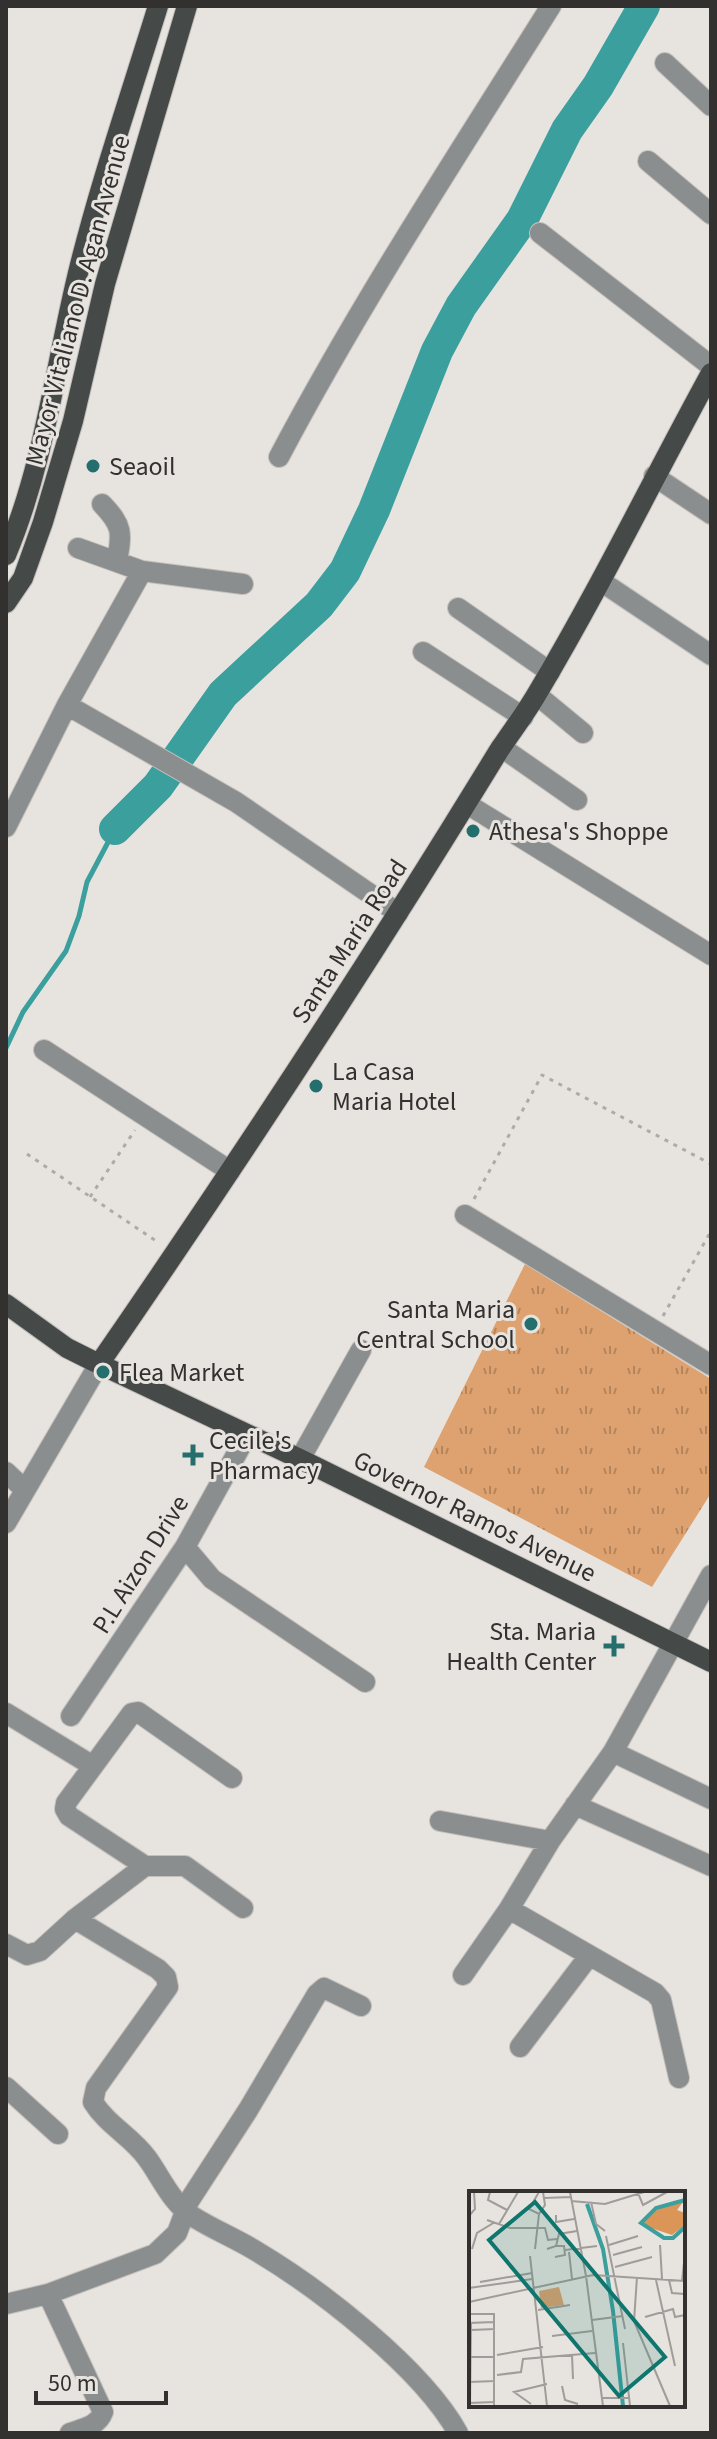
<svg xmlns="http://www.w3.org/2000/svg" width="717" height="2439" font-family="'Source Sans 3',sans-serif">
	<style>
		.grass { fill: url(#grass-tufts) }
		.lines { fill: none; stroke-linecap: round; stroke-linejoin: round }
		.stream { stroke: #3b9f9d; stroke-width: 5 }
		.river { stroke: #3b9f9d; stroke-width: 32 }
		.minor-casing { stroke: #c3bfbc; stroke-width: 22 }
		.major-casing { stroke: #c3bfbc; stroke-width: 22 }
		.path { stroke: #aeaaa7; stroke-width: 3; stroke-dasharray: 4 6; stroke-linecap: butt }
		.minor { stroke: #8b8e8e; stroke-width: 20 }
		.major { stroke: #454a49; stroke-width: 20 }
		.poi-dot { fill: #246f6d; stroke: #e7e3df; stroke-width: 3 }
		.labels { text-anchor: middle; stroke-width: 6; stroke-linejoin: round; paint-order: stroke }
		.street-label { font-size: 26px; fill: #333130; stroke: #e7e3df }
		.poi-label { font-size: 26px; fill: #333130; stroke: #e7e3df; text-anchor: start }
		.inset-river { fill: none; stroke: #3b9f9d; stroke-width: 4 }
		.inset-road { fill: none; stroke: #9f9c99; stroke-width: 2 }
		.view { fill: #0f766e; fill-opacity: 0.15; stroke: #0f766e; stroke-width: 4 }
		.inset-edge { fill: none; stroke: #333130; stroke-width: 4 }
	</style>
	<defs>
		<pattern id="grass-tufts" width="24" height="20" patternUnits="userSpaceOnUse" patternTransform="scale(2)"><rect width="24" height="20" fill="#dda26f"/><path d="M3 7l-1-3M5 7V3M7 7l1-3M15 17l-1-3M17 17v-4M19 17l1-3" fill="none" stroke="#b4855c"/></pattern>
	</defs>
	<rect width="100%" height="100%" fill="#e7e3df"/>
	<path class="grass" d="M525 1264 711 1379V1493L652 1587 424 1467Z"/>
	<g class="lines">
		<path class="stream" d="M6 1048 23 1012 66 951 79 916 87 882 115 829"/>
		<path class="river" d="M115 829 158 786 223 694 319 605 345 571 374 510 437 351 461 306 522 220 567 130 598 86 644 6"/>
		<g class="minor-casing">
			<path id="minor" d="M665 63 711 106
				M648 161 711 214
				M540 233 711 366
				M279 457C361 302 458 154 551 6
				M654 476 711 514
				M102 504C123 526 122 532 117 562L142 571 243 584
				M78 548 117 562
				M602 582 711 655
				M458 608 550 672
				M423 652 523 717
				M537 695 583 733
				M67 705 236 802 398 913
				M501 747 577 800
				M467 804 711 955
				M6 827 67 705 142 571
				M44 1050 230 1171
				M465 1215 711 1365
				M300 1459 361 1350
				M6 1472 25 1490
				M6 1523 99 1364
				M185 1547 212 1579 365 1682
				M6 1713 93 1766
				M71 1716 185 1547 247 1435
				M613 1752 711 1799
				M575 1805 711 1866
				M440 1821 550 1841
				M145 1866 69 1816 65 1809 66 1803 132 1713 138 1712 232 1778
				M509 1909 655 1993 661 2000 679 2078
				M75 1919 158 1969 166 1977 168 1987 96 2088 93 2102C107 2125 131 2136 147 2158 161 2177 171 2202 192 2216 212 2229 235 2238 256 2251 320 2289 422 2368 458 2433
				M6 1944 27 1955 40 1951 75 1919 145 1866H185L243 1908
				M463 1975 509 1909 550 1841 613 1752 711 1575
				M520 2047 589 1956
				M6 2087 58 2134
				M48 2294 155 2254 177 2233 189 2201 248 2110 317 1994 324 1988 361 2006
				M6 2304 48 2294 103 2412C98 2426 84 2428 70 2433"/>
		</g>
		<g class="major-casing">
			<path id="major" d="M6 555C44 465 55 368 78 273 100 183 131 94 158 6
				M6 603 23 578 43 522 73 421 105 284 187 6
				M6 1304 67 1348 99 1364 300 1459 711 1662
				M99 1364C237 1164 371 960 498 752 511 732 526 713 538 692 600 588 653 479 711 373"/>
		</g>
		<path class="path" d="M27 1154 159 1243
			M90 1197 135 1130
			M474 1199 542 1075 711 1164
			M663 1316 711 1231"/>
		<use href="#minor" class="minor"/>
		<use href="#major" class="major"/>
	</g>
	<g class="poi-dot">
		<circle cx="93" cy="466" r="8"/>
		<circle cx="473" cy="831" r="8"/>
		<circle cx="316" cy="1086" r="8"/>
		<circle cx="531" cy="1324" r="8"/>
		<circle cx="103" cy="1372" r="8"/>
		<path d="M189 1443h8v8h8v8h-8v8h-8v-8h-8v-8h8z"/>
		<path d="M610 1634h8v8h8v8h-8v8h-8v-8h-8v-8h8z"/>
	</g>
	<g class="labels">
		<g class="street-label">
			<text transform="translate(77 300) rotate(-75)" y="9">Mayor Vitaliano D. Agan Avenue</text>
			<text transform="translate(349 941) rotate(-57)" y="9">Santa Maria Road</text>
			<text transform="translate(475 1516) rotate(26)" y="9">Governor Ramos Avenue</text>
			<text transform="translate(140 1564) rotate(-58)" y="9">P.L Aizon Drive</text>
		</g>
		<g class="poi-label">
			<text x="109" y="475">Seaoil</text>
			<text x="489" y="840">Athesa's Shoppe</text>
			<text x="332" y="1080">La Casa<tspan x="332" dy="30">Maria Hotel</tspan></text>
			<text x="515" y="1318" text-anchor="end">Santa Maria<tspan x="515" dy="30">Central School</tspan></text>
			<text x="119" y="1381">Flea Market</text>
			<text x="209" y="1449">Cecile's<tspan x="209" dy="30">Pharmacy</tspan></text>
			<text x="596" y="1640" text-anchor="end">Sta. Maria<tspan x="596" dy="30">Health Center</tspan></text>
		</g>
	</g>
	<g transform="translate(469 2191)">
		<rect width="216" height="216" fill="#e7e3df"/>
		<path d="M90 96 95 114 72 117 70 100Z" fill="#dda26f"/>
		<path d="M214 11 208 19 216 22V34L203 44 176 35 175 28 192 16Z" fill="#db9657"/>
		<path class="inset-river" d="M216 9 187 17 172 32 195 47H204L216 36M118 13 134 58 144 120M144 120 154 215"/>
		<path class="inset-road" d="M21 1 19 9 38 19M70 1 60 18 70 23 76 14 74 1M101 1 117 85M169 2 174 14 198 1M75 7 102 6M102 10 136 13 175 1M122 11 127 33 136 40M87 24V31L105 28M0 25 6 18 5 1M18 29 41 37H76L79 49 88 48M30 33 49 1M137 45 156 138M140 54 169 45M191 54 193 88M3 58 8 42 26 31M66 58 70 23M78 58 87 55 90 43 108 40M96 59 128 55M100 61 103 88M144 64 173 56M61 65 78 215M86 66 96 64 95 55H87M146 76 183 66M117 85 134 215M168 86 165 130 201 215M187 89 206 175M200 89 203 102 216 103M213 90 216 62M11 91 63 82M0 97 63 88M0 111 124 84 216 90M69 119 101 114M0 123H25V215M176 126 204 118 206 126 216 124M123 129 154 125M0 132 25 131M2 139 26 138M83 145 123 140M154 152 161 215M28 164 74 156M103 164 104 188M1 166H26M28 184 52 181 54 168 126 162M0 191 26 190M93 195 96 209 109 213M134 207H160M0 212 26 211M62 213 45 201 78 193M1 215 2 132"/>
		<path class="view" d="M66 11 196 166 150 205 20 49Z"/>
		<rect width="216" height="216" class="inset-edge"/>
	</g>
	<rect width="717" height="2439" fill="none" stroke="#333130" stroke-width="16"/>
	<path d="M36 2391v12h130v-12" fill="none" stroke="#333130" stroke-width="4"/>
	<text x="48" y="2391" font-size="24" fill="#333130" stroke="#e7e3df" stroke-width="6" paint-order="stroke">50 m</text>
</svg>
